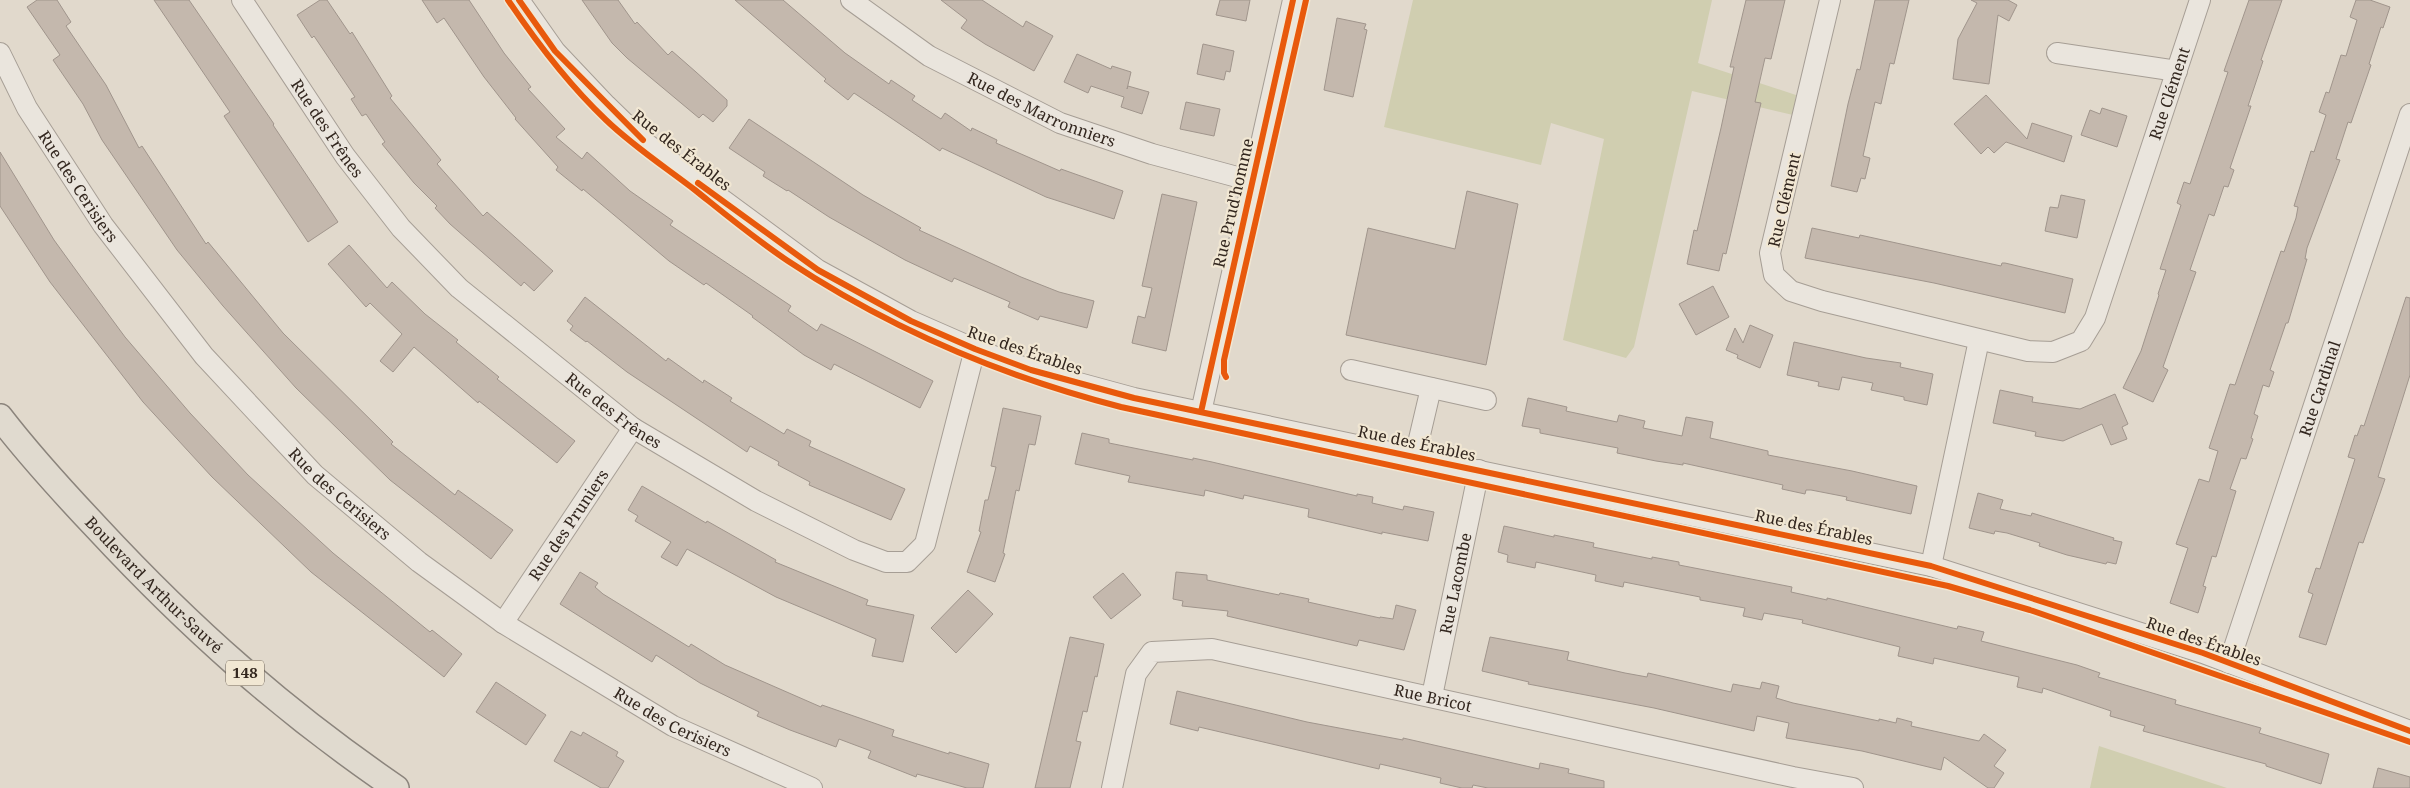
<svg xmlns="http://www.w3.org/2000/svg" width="2410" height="788" font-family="'Noto Serif',serif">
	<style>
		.green { fill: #d0ceb0 }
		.building { fill: #c4b8ad; stroke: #a0958c }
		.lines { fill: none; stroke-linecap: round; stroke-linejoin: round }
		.minor-casing { stroke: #a69e95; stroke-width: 22 }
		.major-casing { stroke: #8b847c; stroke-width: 28 }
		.minor { stroke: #eae5dd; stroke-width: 20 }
		.major { stroke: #e0dacf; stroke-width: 25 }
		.cycleway-casing { stroke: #f1e7d3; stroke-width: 9 }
		.cycleway { stroke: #e8590c; stroke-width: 6 }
		.labels { text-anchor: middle; stroke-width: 4.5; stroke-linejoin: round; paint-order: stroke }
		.shield { fill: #f1e7d3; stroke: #6c6155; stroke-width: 1 }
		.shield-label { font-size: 15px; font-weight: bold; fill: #33271f }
		.street-label { font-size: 16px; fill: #33271f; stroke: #f1e7d3 }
	</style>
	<rect width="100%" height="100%" fill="#e1d9cc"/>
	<path class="green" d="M1413 0H1712L1698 63 1796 95 1793 115 1692 91 1634 347 1626 358 1563 340 1604 139 1551 123 1541 165 1384 127Z
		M2099 746 2227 788H2090Z"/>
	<path class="building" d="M37 0H57L71 22 66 26 106 85 139 148 142 146 206 244 208 242 283 333 393 442 391 444 455 495 458 490 513 530 491 559 390 480 296 388 223 306 177 250 102 140 83 104 53 60 60 55 27 7Z
		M154 0H189L274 124 273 125 338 222 308 242 224 116 230 112Z
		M320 0H327L350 34 352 32 392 96 390 98 441 160 437 164 483 216 487 212 553 271 534 291 524 282 521 286 450 224 435 208 437 206 414 183 382 144 385 142 366 114 362 116 351 99 355 97 314 36 312 38 297 15Z
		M422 0H469L504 53 531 87 528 89 565 129 556 137 582 159 587 152 630 191 673 221 670 225 791 306 788 311 817 331 821 324 933 381 920 408 834 364 831 370 804 355 752 317 753 316 706 283 704 285 669 261 583 189 582 191 556 170 558 167 515 119 516 118 484 77 444 18 437 23Z
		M582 0H618L635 24 637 22 668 55 672 51 696 72 727 100V106L713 122 703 114 699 118 627 58 612 43Z
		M735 0H783L845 53 889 84 891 80 915 96 912 100 941 119 945 113 971 131 972 128 997 140 996 143 1060 171 1061 169 1123 191 1114 219 1046 197 942 148 940 151 854 93 848 100 824 81 826 79Z
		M941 0H982L1023 27 1026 21 1053 36 1034 71 985 44 961 28 967 20Z
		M1220 0H1250L1246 21 1216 15Z
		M1746 0H1785L1771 59 1765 58 1755 102 1761 103 1726 254 1723 253 1719 271 1687 264 1694 230 1697 231 1721 128 1734 67H1730Z
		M1875 0H1909L1894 64 1890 63 1881 104 1875 102 1863 156 1870 158 1865 179 1861 178 1857 192 1831 186 1848 104 1857 69 1860 70Z
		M1971 0H2008L2017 5 2009 21 1998 15 1989 84 1953 79 1958 39 1977 3Z
		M2249 0H2282L2261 60 2263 61 2248 106H2251L2230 168 2234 170 2228 187 2224 186 2214 216 2209 214 2190 270 2196 272 2163 367 2168 370 2153 402 2123 388 2141 351 2159 295 2158 294 2166 270 2160 269 2181 205 2177 203 2184 182 2190 184 2228 72 2224 71Z
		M2356 0H2370L2390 7 2383 28 2381 27 2369 64 2371 65 2351 123 2348 122 2336 159 2340 160 2307 248 2305 259H2307L2288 323H2286L2270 370 2274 372 2269 387 2263 385 2254 414 2258 416 2251 438 2253 439 2246 459 2241 458 2230 489 2236 491 2216 557 2212 556 2203 586 2206 587 2198 613 2170 603 2188 548 2176 544 2199 479 2209 482 2218 451 2209 448 2230 384 2235 385 2281 251 2284 252 2296 218 2298 207 2294 206 2311 151 2314 152 2326 115 2319 112 2326 92 2329 93 2341 55 2346 56 2357 20 2350 17Z
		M1337 18 1366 24 1364 29 1367 30 1353 97 1324 90Z
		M1203 44 1234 51 1230 72 1226 71 1224 80 1197 74Z
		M1077 54 1111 69 1112 66 1131 72 1127 89 1128 86 1149 92 1142 114 1121 107 1124 97 1091 86 1088 93 1064 82Z
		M1986 95 2027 139 2032 123 2072 136 2064 162 2006 142 1994 153 1988 147 1981 154 1954 124Z
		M1186 102 1220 109 1214 136 1180 129Z
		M2102 108 2127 116 2117 147 2081 135 2090 110 2100 114Z
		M749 119 863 195 921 228 919 230 1021 277 1059 292 1094 301 1087 328 1040 316 1038 320 1008 307 1010 302 954 278 952 282 905 260 829 217 788 190 787 191 763 176 765 172 729 148Z
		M0 152 54 240 83 280 125 337 190 413 248 475 333 553 430 632 432 630 462 654 444 677 311 572 212 477 143 402 50 282 0 206Z
		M1467 191 1518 204 1486 365 1346 335 1368 228 1455 249Z
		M1162 194 1197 202 1166 351 1132 343 1138 316 1145 318 1152 288 1142 286Z
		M2061 195 2085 200 2077 238 2045 231 2050 207 2058 208Z
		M1812 228 1859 238 1860 235 2001 266 2002 263H2005L2073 279 2065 313 1934 283 1805 258Z
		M349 245 387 288 392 282 425 314 458 340 456 342 499 377 497 379 575 441 557 463 479 401 478 403 414 347 393 372 380 361 402 334 370 303 366 307 328 264Z
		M1713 286 1729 317 1696 335 1679 304Z
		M585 297 666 361 668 358 703 383 704 380 732 398 730 401 784 434 787 429 811 441 809 446 905 489 891 520 809 485 810 482 778 465 779 462 750 446 747 452 627 372 587 341 586 342 570 330 573 326 567 321Z
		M2406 297 2410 298V375L2378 477 2385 479 2363 543 2359 542 2326 645 2299 637 2313 594 2308 592 2316 568 2320 569 2355 459 2348 457 2355 435 2357 436 2361 425 2364 426Z
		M1750 325 1773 335 1760 368 1737 358 1738 355 1726 350 1735 328 1743 343Z
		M1794 342 1866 358 1901 363 1900 367 1933 374 1927 405 1904 400V397L1871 390 1873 383 1842 377 1839 390 1818 386 1819 382 1787 375Z
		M2000 390 2033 397 2032 402 2080 409 2115 394 2128 424 2122 427 2127 439 2111 445 2102 424 2063 441 2035 436 2036 432 1993 423Z
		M1528 398 1567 407 1566 411 1617 422 1619 415 1645 421 1643 428 1682 436 1686 417 1713 422 1710 438 1768 451V455L1852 471 1917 486 1911 514 1846 500 1847 497 1811 490H1806L1805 494 1782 489 1783 485 1683 463V465L1656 461 1617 453 1618 448 1540 433V429L1522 426Z
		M1003 408 1041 416 1035 445 1029 444 1019 491 1016 490 1003 553 1005 554 995 582 967 572 981 532 979 531 985 500H988L996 467 991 466Z
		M1082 433 1109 439V443L1193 460V458L1212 462 1357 496V494L1373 497 1372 503 1403 510 1404 506 1434 512 1428 541 1382 532V534L1308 517 1309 509 1244 495 1243 499 1205 490 1204 496 1128 482 1130 476 1075 464Z
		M642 486 706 523 707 521 776 560 775 562 868 600 866 605 914 615 903 662 872 656 876 639 776 597 687 549 677 566 661 557 671 542 635 521 638 516 628 510Z
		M1978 493 2003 500 2000 509 2031 516 2032 513 2114 538 2113 540 2122 542 2116 564 2107 562 2106 564 2067 555 2039 546 2040 543 2007 533 1995 531 1994 534 1969 528Z
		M1504 526 1554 537V535L1594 543 1593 547 1652 559V557L1679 562V565L1792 587 1791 592 1827 600V598L1957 629 1958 626 1984 632 1981 641 2077 665 2100 673 2098 677 2176 700 2175 704 2261 728 2259 733 2329 754 2321 784 2266 766V764L2143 731 2145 726 2110 716 2111 711 2043 688 2042 693 2017 687 2019 677 1934 658 1933 664 1898 656 1900 647 1802 623 1803 620 1764 613 1762 620 1743 616 1745 608 1700 600V597L1624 582 1623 587 1595 581 1596 575 1536 562 1535 568 1507 562 1508 555 1498 552Z
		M580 572 598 583 595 587 603 594 689 647 691 644 725 665 821 707 822 705 894 730 892 736 949 754V752L989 764 983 788H967L917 774 916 777 868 758 871 751 839 739 836 747 790 730 757 716 759 712 700 683 656 655 652 662 560 604Z
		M1176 572 1207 575V580L1279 595 1280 593 1309 599 1308 602 1380 618V617L1393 619 1396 605 1416 610 1404 650 1359 640 1357 646 1227 616 1228 611 1182 606 1183 601 1173 599Z
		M1123 573 1141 595 1111 619 1093 597Z
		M968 590 993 614 956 653 931 628Z
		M1070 637 1104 644 1097 677 1095 676 1087 712 1083 711 1076 741 1081 742 1070 788H1035Z
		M1490 637 1569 652 1567 660 1625 673 1647 677 1648 673 1731 692 1733 684 1760 689 1762 682 1779 686 1776 698 1793 703 1879 721V719L1896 723 1897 718 1912 722 1911 726 1979 741 1984 734 2006 750 1994 766 2004 773 1994 788H1988L1944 757 1941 770 1862 751 1786 738 1789 723 1757 716 1754 731 1654 708 1528 684 1529 682 1482 671Z
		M496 682 546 715 526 745 476 712Z
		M1177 691 1307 722 1403 740V738L1539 769 1540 763 1569 769 1568 773 1604 781V788H1488L1473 785 1472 788H1462L1440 783 1441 778 1380 764 1379 769 1199 727 1198 731 1170 724Z
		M571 731 581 736 583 732 618 752 616 756 624 761 608 788H601L554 761Z
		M2378 768 2410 777V788H2373Z"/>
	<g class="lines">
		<g class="minor-casing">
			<g id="minor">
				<path id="s1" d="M242 0 345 156 401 228 459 288 633 428 756 501 854 550 886 562H907L925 544 975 349"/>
				<path d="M519 0 555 51 606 105 643 141 818 270 911 321 975 349 1031 370 1134 398 1931 566 2203 653 2410 731"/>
				<path id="s2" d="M851 0 929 56 1060 123 1152 154 1252 181"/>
				<path id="s3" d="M1830 0 1770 253 1774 275 1791 291 1822 301 2028 351 2053 352 2081 341 2095 318 2200 0"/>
				<path id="s4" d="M0 53 27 108 103 225 204 356 315 475 419 562 503 623 673 726 812 788"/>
				<path d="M2057 53 2177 71"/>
				<path d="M1351 370 1486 400"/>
				<path d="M1201 412 1293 0"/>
				<path d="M1415 456 1431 388"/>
				<path d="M1931 566 1979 340"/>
				<path id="s5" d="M503 623 633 428"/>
				<path id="s6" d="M2229 663 2410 114"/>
				<path id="s7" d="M1432 696 1479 470"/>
				<path id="s8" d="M1112 788 1136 674 1152 652 1212 649 1793 777 1853 788"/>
			</g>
		</g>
		<g class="major-casing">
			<g id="major">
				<path id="s9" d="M0 417C30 456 63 492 97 528 190 628 283 711 396 788"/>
			</g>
		</g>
		<use href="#minor" class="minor"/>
		<use href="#major" class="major"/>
		<g class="cycleway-casing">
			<path id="cycleway" d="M508 0C537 43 568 84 606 120 633 146 665 167 695 190 725 214 755 239 788 261 892 330 1001 376 1121 407L1948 586 2030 610 2410 742
				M519 0 555 51 643 140
				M698 183 818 270 911 321 975 349 1031 370 1134 398 1931 566 2203 653 2410 731
				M1226 377 1224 373V360L1306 0
				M1201 412 1293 0"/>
		</g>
		<use href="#cycleway" class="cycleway"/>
	</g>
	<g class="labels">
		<rect class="shield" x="226" y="660.5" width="38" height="25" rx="4"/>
		<g class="shield-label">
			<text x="245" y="678">148</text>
		</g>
		<g class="street-label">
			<text dy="6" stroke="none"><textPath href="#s3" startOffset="869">Rue Clément</textPath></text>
			<text dy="6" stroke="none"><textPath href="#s2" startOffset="221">Rue des Marronniers</textPath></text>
			<text dy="6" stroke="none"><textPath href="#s1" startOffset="154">Rue des Frênes</textPath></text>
			<text transform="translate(682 150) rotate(38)" y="6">Rue des Érables</text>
			<text dy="6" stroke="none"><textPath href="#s4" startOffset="155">Rue des Cerisiers</textPath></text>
			<text transform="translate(1784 200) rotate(-77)" y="6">Rue Clément</text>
			<text transform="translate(1233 203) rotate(-77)" y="6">Rue Prud'homme</text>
			<text transform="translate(1025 350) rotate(19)" y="6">Rue des Érables</text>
			<text dy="6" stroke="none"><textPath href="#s6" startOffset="289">Rue Cardinal</textPath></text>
			<text dy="6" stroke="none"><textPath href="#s1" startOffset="559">Rue des Frênes</textPath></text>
			<text transform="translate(1417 443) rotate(12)" y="6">Rue des Érables</text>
			<text dy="6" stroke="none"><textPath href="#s4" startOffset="560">Rue des Cerisiers</textPath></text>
			<text dy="6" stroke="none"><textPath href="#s5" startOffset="118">Rue des Pruniers</textPath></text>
			<text transform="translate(1814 527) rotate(12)" y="6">Rue des Érables</text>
			<text dy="6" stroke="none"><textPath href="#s7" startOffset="115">Rue Lacombe</textPath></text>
			<text dy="6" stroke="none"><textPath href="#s9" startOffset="228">Boulevard Arthur-Sauvé</textPath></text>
			<text transform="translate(2204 641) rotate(19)" y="6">Rue des Érables</text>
			<text dy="6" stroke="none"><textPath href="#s8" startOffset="430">Rue Bricot</textPath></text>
			<text dy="6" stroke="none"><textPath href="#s4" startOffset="965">Rue des Cerisiers</textPath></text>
		</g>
	</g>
</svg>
